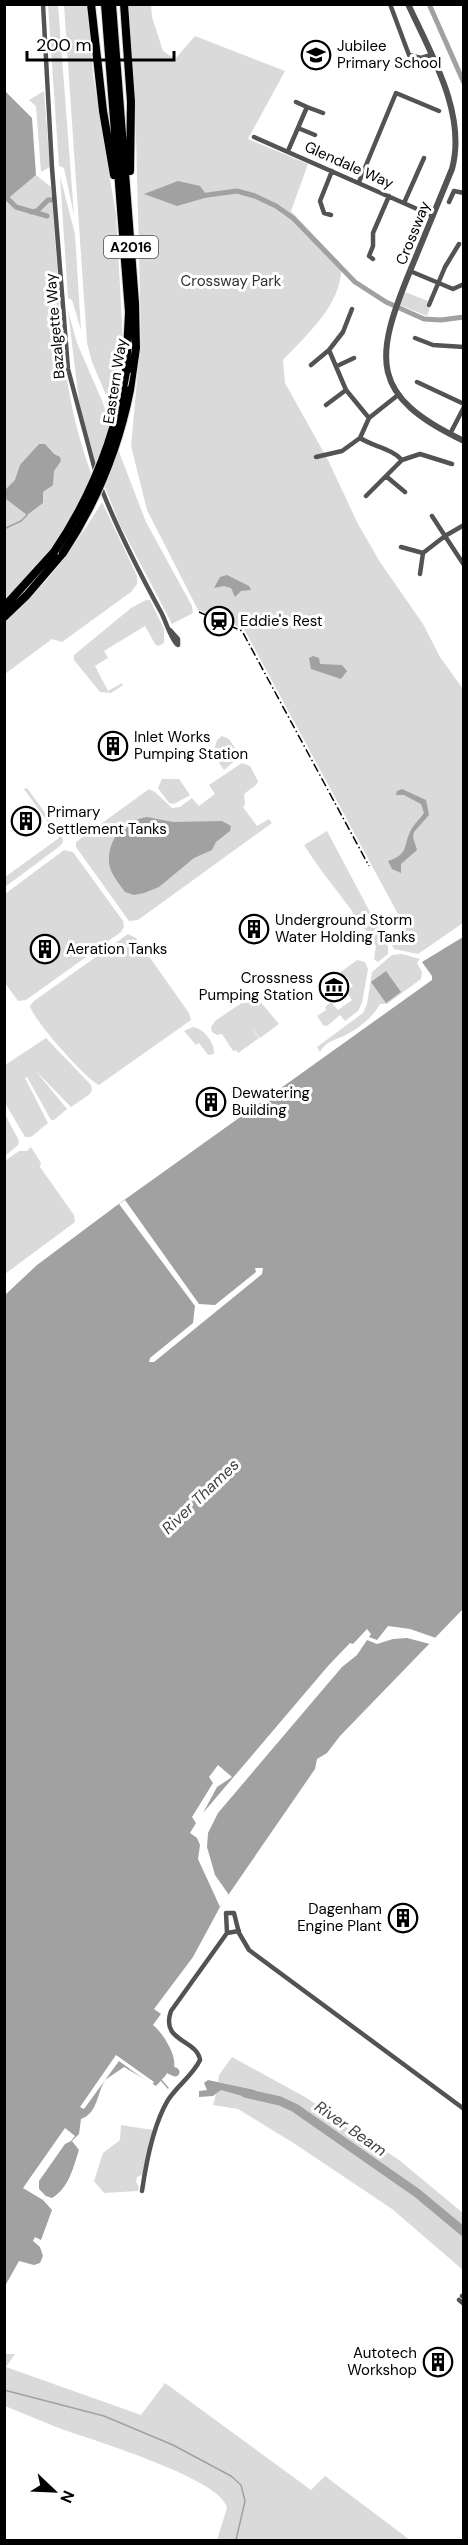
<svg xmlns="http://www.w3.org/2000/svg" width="468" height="2545" font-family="'DM Sans',sans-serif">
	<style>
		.green { fill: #dadada }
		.water { fill: #a1a1a1 }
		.pier { fill: #fff }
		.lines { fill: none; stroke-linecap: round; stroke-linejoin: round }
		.stream { stroke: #a1a1a1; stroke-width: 1.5 }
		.canal { stroke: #a1a1a1; stroke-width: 5 }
		.river { stroke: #a1a1a1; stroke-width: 9 }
		.primary-casing { stroke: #dbdbdb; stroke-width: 10 }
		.minor { stroke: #535353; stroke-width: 4.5 }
		.tertiary { stroke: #535353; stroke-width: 6 }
		.primary { stroke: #000; stroke-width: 8 }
		.rail { stroke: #000; stroke-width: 1.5; stroke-dasharray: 9 3 1.5 3; stroke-linecap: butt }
		.primary-bridge-casing { stroke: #dbdbdb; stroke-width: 10; stroke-linecap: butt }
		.primary-bridge { stroke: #000; stroke-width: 8 }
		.labels { text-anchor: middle; stroke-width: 6; stroke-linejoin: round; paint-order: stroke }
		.shield { fill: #fff; stroke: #4c4c4c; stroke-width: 1.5 }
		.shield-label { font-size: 14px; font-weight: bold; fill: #000 }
		.poi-label { font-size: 15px; fill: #000; stroke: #fff; text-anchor: start }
		.street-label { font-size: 15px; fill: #000; stroke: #fff }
		.park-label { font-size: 15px; fill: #313131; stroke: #fff }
		.water-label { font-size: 16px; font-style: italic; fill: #424242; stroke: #fff }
	</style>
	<rect width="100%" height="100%" fill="#fff"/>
	<path class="green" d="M48 5H58L74 215 64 168 59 166Z
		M64 5H88L93 75 116 215 123 340 114 405 109 402 92 362 87 343Z
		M128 5H151L152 17 163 51 175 59 195 36 285 71 248 139 308 164 291 211 341 264C344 303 307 334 283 360L285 383 328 460 358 524 380 562 423 624 440 657 463 689V923L418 954 394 949 388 937 405 927 244 629 198 610 147 510 131 446 141 336 135 97Z
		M44 91 50 167 41 172 36 106 29 100Z
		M36 175 51 187 59 290 45 306H52L59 301C63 362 70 418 92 475L77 510 43 566 5 602V200Z
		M60 176 75 234 81 330 72 300 68 298Z
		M405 292 428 301 426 305 430 307 427 316 400 305Z
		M68 311 77 343 103 403 121 457 146 522 192 606 193 613 172 624 120 525 96 465 79 401Z
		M102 502 137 576V584L131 592 62 642 52 639 5 674V622C44 589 75 546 102 502Z
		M146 600H150L164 629V643L158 646 155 644 145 626 104 651 108 658 95 666 108 691 122 683 123 685 111 693 100 692 74 660V655L131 608Z
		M222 736 229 739 239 754 237 759 224 770 213 754 217 740Z
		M242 763 250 766 258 781 256 785 244 794 245 805 243 807 257 826 269 819 272 823 138 920 129 921 76 847V842L149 789 155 792 172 808 180 807 192 798 199 806 215 794 209 785Z
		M162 779H179L190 795 174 804 169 803 158 788Z
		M27 788 62 836 63 842 60 846 5 887V877L59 838 24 789Z
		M327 831 388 946V954L378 962 374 959 376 946C355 911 326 880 304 845Z
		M64 850 73 852 123 921 124 927 121 932 26 1000 18 1001 5 983V894Z
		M128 934 136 938 189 1013 191 1020 99 1085C86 1079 33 1020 30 1006L34 1001Z
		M402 954 420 959 417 963 422 972 421 979 387 1004H380C374 1017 353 1033 339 1038 330 1042 326 1042 320 1052L317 1047 363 1013 367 1004 372 972 392 955Z
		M357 960 365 962 368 969 362 1003 358 1011 345 1021 340 1015 327 1026 323 1025 317 1016 326 1010 325 1007 331 1002 338 1010 352 1000 346 991 353 986 346 976 342 979 338 974Z
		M258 992 259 1000 279 1024 260 1038 251 1027 259 1038 238 1053 236 1050 233 1051 222 1034 217 1035 212 1032 211 1027 215 1021Z
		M193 1027C204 1029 215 1043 214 1054L208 1055 199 1043 196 1045 184 1031Z
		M46 1038 91 1085 92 1090 90 1094 71 1107 35 1070 67 1109 54 1120H51L27 1077 25 1078 48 1123 31 1137H25L5 1103V1065Z
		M4 1112 19 1141 18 1145 5 1156Z
		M31 1147 41 1163 40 1167 74 1215 75 1222 5 1274V1161L19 1151H27Z
		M232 2057 305 2097 399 2160 463 2213V2270L392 2209 295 2144 238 2109 213 2105 216 2094 221 2089 257 2100 255 2090 218 2082 219 2075Z
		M121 2125 153 2130 142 2175 137 2177 136 2182 139 2187 138 2191 104 2193 94 2181 103 2153 120 2140Z
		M5 2354H15L6 2367 141 2415 165 2383 311 2490 325 2476 410 2540H217L227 2508C222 2478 85 2438 56 2427 39 2420 22 2413 5 2406Z"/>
	<path class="water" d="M5 91 32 118 36 175 5 201Z
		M178 181 200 186 208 197 177 206 144 194Z
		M39 444H45L54 454 60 457 61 461 54 471 53 485 43 492V503L27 515 6 499 5 490 15 480 20 465Z
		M227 575 249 586 251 590 241 591 235 597 231 588 224 586 214 588 220 577Z
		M313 656 319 658 320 664 342 665 347 671 341 679 311 669 309 658Z
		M402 789 426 800 429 815 414 832 413 837 417 850 401 864V873L392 869 388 861C410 854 403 844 411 830 414 824 420 819 424 813L421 804 404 795H396L397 791Z
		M147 817 173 822 222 821 231 826 230 831 216 842 212 850 194 858 159 887 144 893 134 895 125 892C118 882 108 871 109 859 109 837 126 820 147 817Z
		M463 937V1609L340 1736 327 1753 317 1759 315 1769 220 1907 193 1957 154 2009 161 2014 153 2025C162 2032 177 2055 174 2067H169L166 2075 156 2086 124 2067 105 2080C97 2093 98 2113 81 2119L79 2134 72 2141 79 2150C73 2168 69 2188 52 2198L46 2196 43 2200 52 2210 41 2240 35 2237 33 2241 40 2247 43 2256 40 2263 34 2265 19 2261 5 2286V1295L37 1265 120 1203 432 980V976L422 962Z
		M386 971 401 992 386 1003 371 982Z
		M208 2080 255 2090 257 2100 221 2090 213 2096 199 2097V2091L207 2090 204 2083Z"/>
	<path class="pier" d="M125 1200 199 1304 215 1305 256 1272 255 1268H263L262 1274 154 1362H149L150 1358 193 1323 195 1306 119 1204Z
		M388 1626 410 1629 436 1638 430 1644 407 1638 393 1639 377 1644 367 1640 357 1655 342 1667 218 1813 208 1833 207 1847 215 1875 229 1895 220 1907 198 1859 200 1845 197 1838 190 1833 196 1823 192 1817 213 1783 209 1777 218 1765 232 1777 217 1787 203 1813 328 1666 350 1643 353 1644 367 1629 371 1634 369 1637 377 1640Z
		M116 2055 154 2082 152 2085 119 2061 84 2109 80 2107Z
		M65 2128 75 2136 71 2141 65 2144 39 2181V2189L46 2196 43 2200 23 2188Z"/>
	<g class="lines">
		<path class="stream" d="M4 534 6 528 21 521 27 515
			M161 2080 168 2088
			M4 2390 104 2416 173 2445 231 2476 241 2485 245 2501 236 2540"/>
		<path class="canal" d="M429 4 464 83
			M200 196 237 191 255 196 276 206 293 218 355 282 386 302 424 319 441 320 464 317
			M7 198 16 207 47 216
			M31 212 37 211 48 200H52"/>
		<path class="river" d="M158 2064 175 2072
			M245 2093 280 2101 295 2108 417 2193 464 2232"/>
		<g class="primary-casing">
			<path id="primary" d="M91 4 103 111 114 175
				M105 4 129 312 126 372
				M112 4 135 303 136 348 130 390
				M124 4 131 102 130 171
				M4 607 54 552
				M4 617 27 595 63 553"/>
		</g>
		<path class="minor" d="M43 4 52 168 68 369 96 474
			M390 4 409 55 421 58 431 55
			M307 107 323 113
			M298 128 315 135
			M254 137 433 216
			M288 151 307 107 296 102
			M359 182 396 93 439 111
			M449 202 454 191 464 193
			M404 203 424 158
			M331 215 324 213 320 201 332 171
			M373 259 369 256 373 246V233L389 196
			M410 271 453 289 464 284
			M429 305 445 267 459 244
			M352 309 343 332 329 350 346 390 369 418
			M415 338 433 345 464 347
			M311 365 329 350
			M337 366 354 358
			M417 382 464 404
			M326 405 346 390
			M450 434 464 407
			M360 438C374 447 391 448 402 460
			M316 457 342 451 360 438 369 418 398 395
			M387 477 405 492
			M100 485C117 529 139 572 162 614 166 622 172 642 178 645V639L170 630
			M366 496 402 460 420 454 452 464
			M464 525 445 536 464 565
			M401 547 423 553 445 536 432 516
			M420 574 423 553
			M227 1933 226 1913H234L239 1933 249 1950 464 2109
			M142 2191C146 2163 153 2125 168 2100 177 2086 193 2075 200 2060 197 2039 160 2042 171 2011L227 1933 239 1931
			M462 2296 464 2297
			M459 2300 464 2304"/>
		<path class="tertiary" d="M408 4C431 54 467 114 452 169 438 203 424 237 410 271 374 359 369 396 464 441"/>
		<use href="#primary" class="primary"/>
		<path class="rail" d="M199 612 242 631 369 866"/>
		<g class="primary-bridge-casing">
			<path id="primary-bridge" d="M54 552C92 496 115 438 126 372
				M63 553C97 502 118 450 130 390"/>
		</g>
		<use href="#primary-bridge" class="primary-bridge"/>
	</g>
	<defs>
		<g id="school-ring" transform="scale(1.5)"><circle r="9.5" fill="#fff" stroke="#000" stroke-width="1.5"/><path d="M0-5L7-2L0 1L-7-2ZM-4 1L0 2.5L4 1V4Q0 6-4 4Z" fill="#000"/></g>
		<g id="station-ring" transform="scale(1.5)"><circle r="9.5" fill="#fff" stroke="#000" stroke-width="1.5"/><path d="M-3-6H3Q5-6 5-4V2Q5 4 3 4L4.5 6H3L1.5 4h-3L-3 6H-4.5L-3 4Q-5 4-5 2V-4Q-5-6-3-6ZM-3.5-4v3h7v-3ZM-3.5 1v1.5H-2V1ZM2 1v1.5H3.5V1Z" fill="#000"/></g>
		<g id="building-ring" transform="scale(1.5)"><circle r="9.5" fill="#fff" stroke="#000" stroke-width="1.5"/><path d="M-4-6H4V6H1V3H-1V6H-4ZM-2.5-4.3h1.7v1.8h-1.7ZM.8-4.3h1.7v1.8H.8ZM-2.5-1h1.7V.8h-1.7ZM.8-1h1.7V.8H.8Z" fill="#000"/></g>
		<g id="museum-ring" transform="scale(1.5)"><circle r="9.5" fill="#fff" stroke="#000" stroke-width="1.5"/><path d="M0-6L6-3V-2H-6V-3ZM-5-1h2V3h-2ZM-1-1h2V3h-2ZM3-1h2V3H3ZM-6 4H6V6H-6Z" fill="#000"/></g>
	</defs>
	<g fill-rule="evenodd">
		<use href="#school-ring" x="316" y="55"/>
		<use href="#station-ring" x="219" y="621"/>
		<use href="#building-ring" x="113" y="746"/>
		<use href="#building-ring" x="26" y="821"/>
		<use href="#building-ring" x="254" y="929"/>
		<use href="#building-ring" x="45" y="949"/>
		<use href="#museum-ring" x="334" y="987"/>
		<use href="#building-ring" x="211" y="1102"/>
		<use href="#building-ring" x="403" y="1918"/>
		<use href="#building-ring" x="438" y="2362"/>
	</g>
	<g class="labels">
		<rect class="shield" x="104" y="236" width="54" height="22" rx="4.5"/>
		<g class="shield-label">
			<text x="131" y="252">A2016</text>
		</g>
		<g class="poi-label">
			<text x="337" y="51">Jubilee<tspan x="337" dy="17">Primary School</tspan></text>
			<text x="240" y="626">Eddie's Rest</text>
			<text x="134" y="742">Inlet Works<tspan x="134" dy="17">Pumping Station</tspan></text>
			<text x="47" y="817">Primary<tspan x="47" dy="17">Settlement Tanks</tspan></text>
			<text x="275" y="925">Underground Storm<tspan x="275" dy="17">Water Holding Tanks</tspan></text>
			<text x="66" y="954">Aeration Tanks</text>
			<text x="313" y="983" text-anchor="end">Crossness<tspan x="313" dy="17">Pumping Station</tspan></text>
			<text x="232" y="1098">Dewatering<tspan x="232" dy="17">Building</tspan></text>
			<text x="382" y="1914" text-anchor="end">Dagenham<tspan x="382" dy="17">Engine Plant</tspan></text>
			<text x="417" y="2358" text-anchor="end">Autotech<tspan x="417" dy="17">Workshop</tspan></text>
		</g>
		<g class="street-label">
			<text transform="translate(349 165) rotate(24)" y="5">Glendale Way</text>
			<text transform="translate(413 233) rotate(-68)" y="5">Crossway</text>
			<text transform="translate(55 326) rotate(-95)" y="5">Bazalgette Way</text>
			<text transform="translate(115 381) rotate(-81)" y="5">Eastern Way</text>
		</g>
		<g class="park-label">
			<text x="231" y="286">Crossway Park</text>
		</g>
		<g class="water-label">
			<text transform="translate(200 1496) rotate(-44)" y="6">River Thames</text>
			<text transform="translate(351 2128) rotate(35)" y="6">River Beam</text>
		</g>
	</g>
	<rect width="468" height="2545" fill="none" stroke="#000000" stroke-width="12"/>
	<g transform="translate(54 2491) rotate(113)" stroke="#ffffff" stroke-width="4.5" paint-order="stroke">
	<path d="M0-4.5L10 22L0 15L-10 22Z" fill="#000000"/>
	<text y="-9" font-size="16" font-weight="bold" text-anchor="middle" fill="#000000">N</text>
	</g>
	<path d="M27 51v9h147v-9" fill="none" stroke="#000000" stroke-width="3"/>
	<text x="36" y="51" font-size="18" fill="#000000" stroke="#ffffff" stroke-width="4.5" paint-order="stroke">200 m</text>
</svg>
